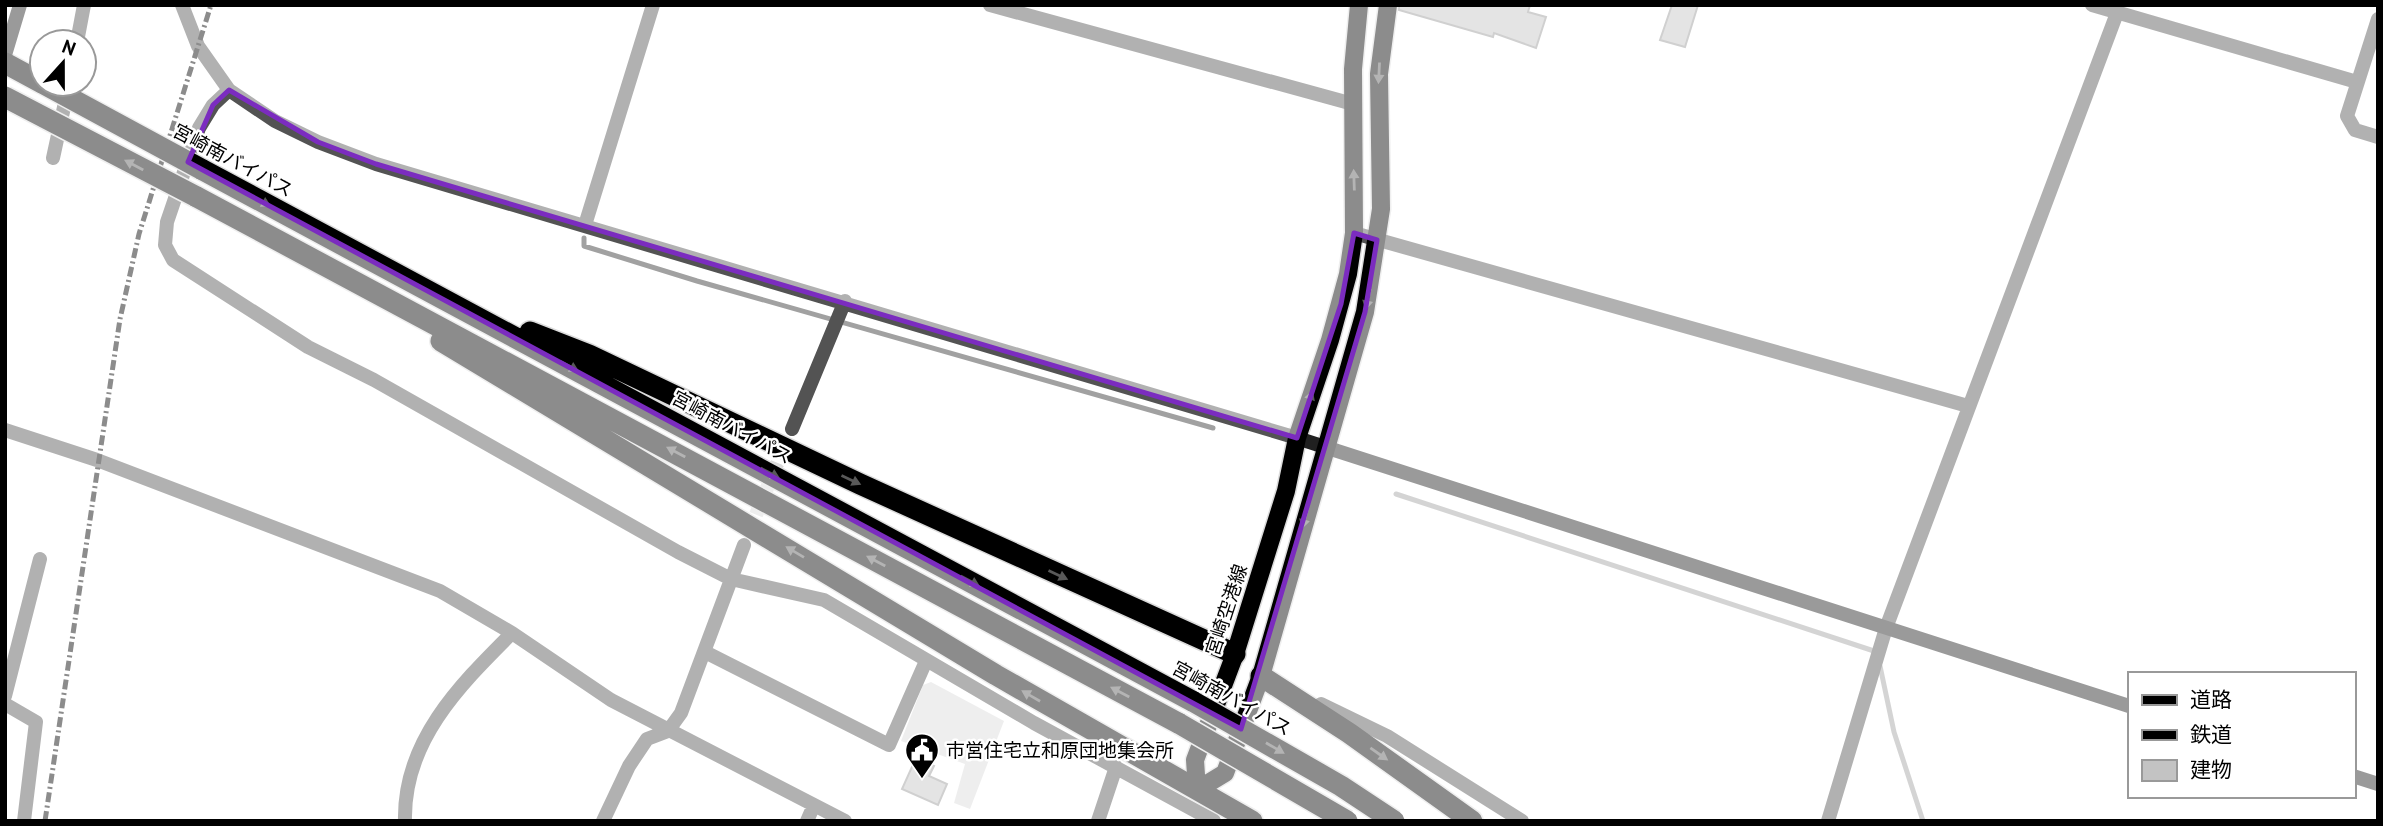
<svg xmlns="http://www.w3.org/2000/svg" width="2383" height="826" font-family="'PT Sans','Noto Sans JP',sans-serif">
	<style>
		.green { fill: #dadada }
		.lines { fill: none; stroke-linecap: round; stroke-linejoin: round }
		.stream { stroke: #a1a1a1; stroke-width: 5 }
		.building { fill: #c3c3c3; stroke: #979797; stroke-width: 2 }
		.street-tunnel { stroke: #d9d9d9; stroke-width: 14; stroke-dasharray: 14 7; stroke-linecap: butt }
		.primary-casing { stroke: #dbdbdb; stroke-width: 21 }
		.highway-casing { stroke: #dbdbdb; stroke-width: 24 }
		.street { stroke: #535353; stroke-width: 14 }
		.secondary { stroke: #202020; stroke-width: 14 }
		.primary { stroke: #000; stroke-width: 18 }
		.highway { stroke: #000; stroke-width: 21 }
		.rail { stroke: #000; stroke-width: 5; stroke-dasharray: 10 3.5 2 3.5; stroke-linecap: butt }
		.highway-bridge-casing { stroke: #dbdbdb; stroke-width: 24; stroke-linecap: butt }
		.highway-bridge { stroke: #000; stroke-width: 21 }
		.oneway { fill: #595959 }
		.marked { fill: none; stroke: #7b2cbf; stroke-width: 5; stroke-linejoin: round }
		.labels { text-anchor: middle; stroke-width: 5; stroke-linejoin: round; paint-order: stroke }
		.street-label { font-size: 19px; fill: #000; stroke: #fff }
		.poi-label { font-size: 19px; fill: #000; stroke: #fff; text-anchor: start }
	</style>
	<rect width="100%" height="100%" fill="#fff"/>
	<path class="green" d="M931 682 1004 721 970 809 954 803 965 764 901 741 923 685Z"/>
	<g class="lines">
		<path class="stream" d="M584 238V246L697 281 1213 428
			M1396 494 1877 652
			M1880 666 1894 732 1923 821"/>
	</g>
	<path class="building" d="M1399 5H1530L1528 12 1546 17 1536 48 1494 33 1493 37 1399 10Z
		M1672 5H1698L1685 47 1660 40Z
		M916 758 934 766 929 776 947 784 938 805 902 789Z"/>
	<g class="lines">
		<path class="street-tunnel" d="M748 534 787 440"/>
		<g class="primary-casing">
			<path id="primary" d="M1359 5 1353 69 1354 233 1348 274 1330 340 1297 438 1286 491 1235 654 1195 760 1197 790 1225 773 1261 676 1365 312 1381 209 1379 74 1388 5"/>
		</g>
		<g class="highway-casing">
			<path id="highway" d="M5 63 42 83
				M201 169 1194 702
				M195 196 1180 724
				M530 332 589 355 860 484 1235 654
				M441 341 996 675 1252 821
				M1261 676 1349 733 1472 821"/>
		</g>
		<path class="street" d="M182 5 198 46 229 90 275 121 318 142 376 164 1297 438
			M990 5 1353 104
			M2092 5 2357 82
			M2378 19 2347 116 2355 130 2378 137
			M77 42 84 5
			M229 90 213 105 199 128 167 222 165 245 173 260 308 347 374 380 678 552 731 579 824 600 1034 723 1214 821
			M53 158 69 84
			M585 225 653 5
			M1354 233 1968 406
			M792 429 845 301
			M5 430 97 460 440 591 512 633 611 700 845 821
			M705 652 889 745 926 661
			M5 696 40 559
			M5 704 36 722 24 821
			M1321 704 1387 736 1522 821
			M405 821C403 741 460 685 512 633
			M603 821 629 766 647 739 668 731 681 713 744 545
			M807 821 814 805
			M1098 821 1116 767
			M1828 821 1886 628 2117 13"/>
		<path class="secondary" d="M5 55 20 5
			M1297 438 2129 706
			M2353 776 2378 784"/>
		<use href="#primary" class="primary"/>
		<use href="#highway" class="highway"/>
		<path class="rail" d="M45 821 120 319 139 234 211 5"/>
		<g class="highway-bridge-casing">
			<path id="highway-bridge" d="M44 84 201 169
				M5 97 195 196
				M1194 702 1341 786 1394 821
				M1180 724 1347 821"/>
		</g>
		<use href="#highway-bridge" class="highway-bridge"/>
	</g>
	<defs><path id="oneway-solid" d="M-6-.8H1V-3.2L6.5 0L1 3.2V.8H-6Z" transform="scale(1.75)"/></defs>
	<g class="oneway">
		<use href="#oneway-solid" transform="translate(1379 73) rotate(93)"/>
		<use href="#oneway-solid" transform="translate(134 165) rotate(-152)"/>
		<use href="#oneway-solid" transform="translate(1354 180) rotate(-92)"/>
		<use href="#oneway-solid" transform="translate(261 201) rotate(28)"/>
		<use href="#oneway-solid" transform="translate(1368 299) rotate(102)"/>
		<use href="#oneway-solid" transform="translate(569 366) rotate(28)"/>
		<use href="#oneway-solid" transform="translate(1309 401) rotate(-71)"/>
		<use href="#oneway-solid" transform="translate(676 452) rotate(-152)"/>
		<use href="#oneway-solid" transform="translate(770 473) rotate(28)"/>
		<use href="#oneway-solid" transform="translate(851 480) rotate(25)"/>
		<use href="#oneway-solid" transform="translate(1305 518) rotate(106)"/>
		<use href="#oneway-solid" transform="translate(795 552) rotate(-149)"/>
		<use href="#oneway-solid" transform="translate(876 561) rotate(-152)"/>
		<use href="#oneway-solid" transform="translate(1058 575) rotate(25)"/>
		<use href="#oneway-solid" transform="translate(970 581) rotate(28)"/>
		<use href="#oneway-solid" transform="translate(1120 692) rotate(-152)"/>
		<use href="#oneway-solid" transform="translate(1031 696) rotate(-150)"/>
		<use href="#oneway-solid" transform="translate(1275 748) rotate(30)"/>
		<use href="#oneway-solid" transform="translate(1379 754) rotate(35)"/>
	</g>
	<path d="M0 0H2383V826H0ZM229 90 318 142 376 164 1297 438 1341 304 1354 233 1377 240 1365 312 1241 729 188 162 213 105Z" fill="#fff" fill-opacity=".55" fill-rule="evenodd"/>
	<path class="marked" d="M229 90 318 142 376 164 1297 438 1341 304 1354 233 1377 240 1365 312 1241 729 188 162 213 105Z"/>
	<defs>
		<g id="civic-pin" transform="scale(1.75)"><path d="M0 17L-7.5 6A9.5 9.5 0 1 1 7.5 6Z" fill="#000" stroke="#fff"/><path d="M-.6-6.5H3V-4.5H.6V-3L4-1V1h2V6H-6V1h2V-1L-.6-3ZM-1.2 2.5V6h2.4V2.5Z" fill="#fff"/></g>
	</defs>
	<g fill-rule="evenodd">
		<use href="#civic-pin" x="922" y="750"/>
	</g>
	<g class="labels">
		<g class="street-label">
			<text transform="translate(233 160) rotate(28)" y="7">宮崎南バイパス</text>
			<text transform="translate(732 427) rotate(28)" y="7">宮崎南バイパス</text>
			<text transform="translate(1226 610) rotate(-72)" y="7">宮崎空港線</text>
			<text transform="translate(1232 698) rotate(29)" y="7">宮崎南バイパス</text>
		</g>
		<g class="poi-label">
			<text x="946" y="757">市営住宅立和原団地集会所</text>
		</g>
	</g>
	<rect width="2383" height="826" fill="none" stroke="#000000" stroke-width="14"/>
	<rect x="2128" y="672" width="228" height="126" fill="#ffffff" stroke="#999999" stroke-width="2"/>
	<rect x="2142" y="695" width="35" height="10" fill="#000000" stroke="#999999" stroke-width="2"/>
	<text x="2190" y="707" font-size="21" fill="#000000">道路</text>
	<rect x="2142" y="730" width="35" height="10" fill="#000000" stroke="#999999" stroke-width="2"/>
	<text x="2190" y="742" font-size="21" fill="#000000">鉄道</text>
	<rect x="2142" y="760" width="35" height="21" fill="#c3c3c3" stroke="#999999" stroke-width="2"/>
	<text x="2190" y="777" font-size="21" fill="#000000">建物</text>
	<g transform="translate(63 63) rotate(21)"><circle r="33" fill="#ffffff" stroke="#999999" stroke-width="2"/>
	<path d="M0-5L12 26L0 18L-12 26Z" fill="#000000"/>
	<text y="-10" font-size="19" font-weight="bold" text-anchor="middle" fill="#000000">N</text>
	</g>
</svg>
